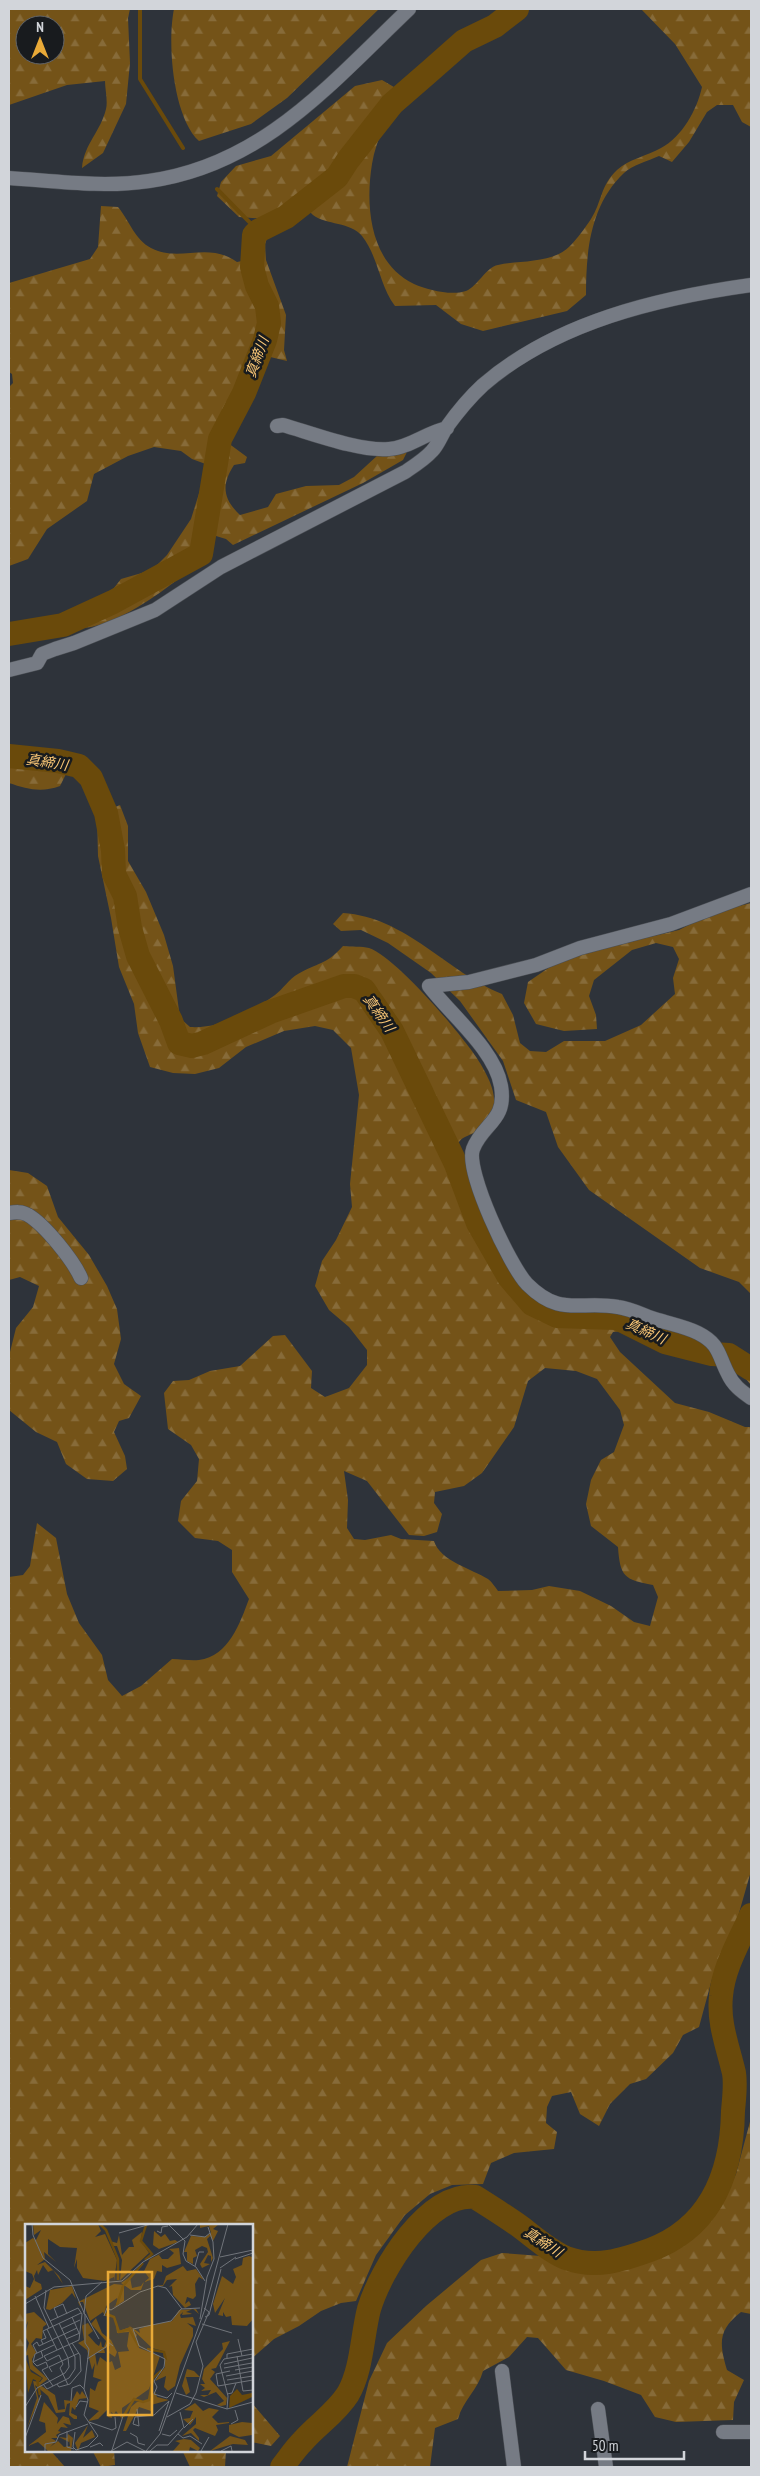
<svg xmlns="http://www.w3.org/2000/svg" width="760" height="2476" font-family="'PT Sans Narrow','Noto Sans JP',sans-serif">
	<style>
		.forest { fill: url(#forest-firs); fill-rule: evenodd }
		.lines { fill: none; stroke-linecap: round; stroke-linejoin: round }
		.stream { stroke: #6a4a0b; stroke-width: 4 }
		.river { stroke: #6a4a0b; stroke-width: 24 }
		.minor-casing { stroke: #4b4f55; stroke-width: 15 }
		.minor { stroke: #767b84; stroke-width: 14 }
		.labels { text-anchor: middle; stroke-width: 5; stroke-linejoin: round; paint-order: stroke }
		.water-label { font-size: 14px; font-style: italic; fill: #fac776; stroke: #181b1e }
		.inset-river { fill: none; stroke: #6a4a0b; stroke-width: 2.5 }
		.inset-road { fill: none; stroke: #70747a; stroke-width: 1 }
		.view { fill: #e9aa38; fill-opacity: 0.15; stroke: #e9aa38; stroke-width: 2.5 }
		.inset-edge { fill: none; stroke: #d2d5da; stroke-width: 2.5 }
	</style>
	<defs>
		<pattern id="forest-firs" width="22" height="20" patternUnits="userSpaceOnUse" patternTransform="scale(1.25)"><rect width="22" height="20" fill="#745318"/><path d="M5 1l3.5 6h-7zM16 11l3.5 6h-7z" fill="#876b39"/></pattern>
	</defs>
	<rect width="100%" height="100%" fill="#2e333a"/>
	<path class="forest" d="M9 9H130L128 18 130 63 126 104 103 153 82 168C84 144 101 131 106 109 108 101 105 89 105 81L67 85 9 105ZM25 25H55V55H25Z
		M174 9H379L287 98 251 124 199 141C173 117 167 43 174 9Z
		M641 9H751V127L742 122 733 105H717L707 112 689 142 672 162 659 156C648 161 632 165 624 173 590 205 586 252 586 295L567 311 483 331 461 324 436 305 395 306C379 285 379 258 362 236 351 222 326 225 313 215 308 211 304 204 300 200L269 219 239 217 217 196 221 182 236 166 271 156 355 86 382 80 399 90C390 113 376 139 372 164 365 207 370 263 414 284 428 290 451 296 466 291 478 286 486 267 498 265 520 260 552 264 570 246 577 239 585 228 591 219 602 202 600 186 617 170 629 159 647 156 661 148 682 137 697 110 702 87L675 44Z
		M101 206 118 207C129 220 135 240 151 248 179 263 208 241 237 262L252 259C255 246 257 235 270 230L265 244 266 260 286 315 284 350 287 361 266 356 241 389 224 440 247 457 245 463 234 465C221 485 223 499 240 515L268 507 276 494 306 486 339 485 354 477 378 455 407 452 403 460 363 483 233 545 226 539 216 536C212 543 209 550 204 556 178 582 114 631 77 628L75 614 110 593 121 579 152 570 167 555 191 519 206 471 211 466 192 459 181 451 154 447 128 456 94 474 87 501 47 529 28 559 9 566V387L13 383 12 374 9 372V283L90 259 98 247Z
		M9 756 66 769V774L60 786C41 793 27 789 9 783Z
		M120 805 128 826V861L146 892 164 935 173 966 180 1018 190 1027C220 1029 251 1012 275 995 283 989 289 979 298 974 318 962 325 966 343 946 351 947 362 946 369 948 395 956 466 1039 480 1063 487 1075 495 1089 494 1103 494 1111 483 1126 476 1131 469 1137 464 1135 458 1143 461 1170 476 1197 486 1222 493 1240 496 1260 503 1277 515 1306 553 1328 584 1327 598 1326 612 1320 624 1314L644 1319 712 1347 716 1363 672 1351 625 1331 613 1332 610 1337 620 1352 675 1403 709 1412 745 1427H751V1871L735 1927 712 1979 699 2027 683 2035 673 2053 646 2079 630 2084 610 2104 599 2126 580 2114 571 2092 552 2096 547 2107 546 2123 557 2132 554 2149 514 2153 491 2163 483 2184 452 2185 430 2194 405 2215 376 2255 356 2301 341 2303 321 2311 299 2326 274 2339 251 2359V2225H26V2450H50L65 2467H9V1577L23 1575 30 1566 37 1523 56 1538 67 1594 79 1623 102 1655 108 1680 122 1696 141 1686 172 1659C181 1659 190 1661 199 1660 229 1656 240 1623 249 1599L232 1572V1550L218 1541 195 1538 178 1521 181 1501 197 1481 199 1459 191 1445 168 1429 164 1393 173 1381 189 1380 210 1371 240 1366 273 1336 285 1335 312 1371 311 1388 325 1397 349 1388 367 1365V1350L349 1327 329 1310 315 1286 322 1261 336 1240 352 1207 350 1184 359 1095 351 1048 333 1030 315 1026 284 1031 246 1047 219 1068 195 1074 173 1073 150 1067 138 1033 134 1004 119 967 111 918 98 856 97 815ZM545 1368 576 1371 597 1379 620 1410 624 1425 614 1452 601 1460 591 1480 586 1504 591 1526 618 1547C620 1576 624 1580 653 1585L658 1597 650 1626 634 1622 611 1606 580 1591 549 1586 532 1590 498 1591C495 1587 492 1582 488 1579 472 1569 440 1561 434 1541L401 1539 391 1535 365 1540 354 1539 347 1528 348 1500 344 1471 367 1481 409 1535 424 1536 437 1532 442 1514 434 1503 435 1492 464 1486 482 1473 514 1427 528 1381Z
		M751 903V1294L739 1282 700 1268 589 1190 558 1147 546 1112 516 1100 503 1061 460 1001 431 973 388 943 361 930 341 931 333 924 343 913C406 917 447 972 502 994L513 1015 520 1043 530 1051 546 1052 564 1041H605L641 1025 675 994 673 978 679 959 673 947 656 943 632 950 594 980 589 996 596 1015 597 1029 564 1031 536 1024 524 1003 528 982 560 960 585 952 679 930 714 912Z
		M9 1170 28 1173 47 1186 58 1217 89 1255 107 1286 117 1309 121 1339 114 1364 124 1384 141 1396 129 1418 119 1421 114 1432 125 1456 127 1469 113 1481 87 1479 66 1464 57 1442 36 1432 9 1410V1356L16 1328 33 1307 39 1286 20 1277 9 1280Z
		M739 1357 751 1360V1385L734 1365Z
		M751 2118V2314L741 2312C718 2330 719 2343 727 2370L744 2380 734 2402 733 2420 676 2422 655 2417 641 2395 604 2381 566 2370 538 2338 527 2337 509 2357 483 2371C478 2390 463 2400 458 2419L435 2428 430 2467H347L369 2381 387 2343 426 2306 481 2260 502 2253 541 2256 585 2271 613 2272 655 2256 694 2232 722 2204 736 2174Z
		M251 2402 280 2436 271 2446 251 2442Z
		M92 2450H114L115 2465 101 2467Z
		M182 2450H226L225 2467H190Z"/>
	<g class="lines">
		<path class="stream" d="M140 9V79L183 148
			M217 189 258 231"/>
		<path class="river" d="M9 634 63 625 113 602 201 554 220 439 244 393 265 340 269 323 267 306 257 286 252 267 254 235 258 231 286 217 337 177 348 160 392 104 430 71 464 41 495 26 517 9
			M9 756 58 761 79 766 91 778 106 813 113 850 114 874 125 896 130 928 138 956 171 1021 179 1043 192 1046 203 1043 270 1012 344 986H354L364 990 392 1031 456 1164 478 1223 509 1277 532 1304 557 1316 617 1318 665 1342 712 1354 729 1355 751 1369
			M282 2467C289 2458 295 2449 303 2441 318 2424 336 2413 348 2394 362 2370 362 2336 369 2309 381 2269 428 2192 475 2197 491 2207 507 2217 522 2228 536 2239 550 2251 566 2258 596 2269 622 2260 650 2250 712 2227 732 2172 733 2111 734 2099 736 2084 734 2073 728 2047 718 2023 721 1996 723 1968 740 1940 751 1915"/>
		<g class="minor-casing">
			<path id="minor" d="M9 178C55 181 103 188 149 181 263 165 330 84 409 9
				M277 426 283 425C311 433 361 452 389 449 409 448 427 432 447 428
				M9 670 37 663 42 654 55 649 74 643 155 610 221 567 405 472C414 466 425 459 432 451 438 445 441 436 446 428 456 414 470 397 483 385 556 322 658 298 751 285
				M429 986C451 1015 495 1050 501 1086 507 1121 483 1123 473 1149 465 1171 510 1266 527 1284 561 1318 579 1300 618 1307 632 1309 645 1316 658 1320 671 1324 686 1327 698 1333 720 1344 718 1355 728 1374 733 1385 741 1391 751 1398
				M429 986 469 982 536 965 580 948 671 924 751 894
				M9 1213C15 1212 22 1211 28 1215 45 1225 73 1260 81 1278
				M502 2371 514 2467
				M598 2409 606 2467
				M723 2432H751"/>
		</g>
		<use href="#minor" class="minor"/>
	</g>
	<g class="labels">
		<g class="water-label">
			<text transform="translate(257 357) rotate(-70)" y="5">真締川</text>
			<text transform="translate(47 762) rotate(9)" y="5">真締川</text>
			<text transform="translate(379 1013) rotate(55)" y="5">真締川</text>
			<text transform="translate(646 1331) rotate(24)" y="5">真締川</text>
			<text transform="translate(543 2242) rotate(33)" y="5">真締川</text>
		</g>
	</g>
	<g transform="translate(25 2224)">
		<rect width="228" height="228" fill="#2e333a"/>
		<path d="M8 0H73L76 7 70 13 80 10 92 36 89 57V53L80 57 58 54 52 44V35L49 44 52 24 35 23 23 15V30L31 38 19 28 20 35 12 41 20 38 34 52 38 60 28 46 23 48 18 41 13 51 12 46 9 52 10 57 16 60 17 65 0 76V62L5 64 9 55 7 50 0 47V19L8 14 11 16 16 6 9 11ZM175 0H194L188 5 193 7 188 17 185 12 182 15 188 34 186 38V32L183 31 179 39 185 40 177 44 175 40 183 28 182 24 177 22 170 26 172 32 168 34V40L162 37V28H159L166 12 180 13 186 9 184 2 175 4ZM129 7 136 13 140 10 145 17 150 16 153 18 134 25 128 21ZM117 8 116 17 124 29 95 56 97 36 92 22H88L85 17 92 19 94 11 97 31 104 23H109L107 16ZM154 24 156 40 142 44 137 41V48L132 47 129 55 119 58 116 66H106L96 59 105 53 107 64 116 62 118 59 124 54 119 47 125 35 137 29 134 31 137 35H143L149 29 144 25ZM224 32 227 33 228 95 222 102 207 101 206 92 201 93 198 88V92L193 91 200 74 190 89 188 80 197 52 208 60 211 53 208 45 217 41 218 34ZM158 42 162 47 171 45 179 56 174 53 170 60 171 72 168 75 162 73 160 80 164 77 166 81 160 84 148 71 147 62 144 63 152 55 142 56 138 62 131 61H138L141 52ZM89 60 99 61V77L88 84 94 78 92 74 81 82 80 90 87 93 80 92 78 88 65 97 58 78H55L56 84 53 78ZM47 62 51 75 47 69 37 79 25 86 21 85 25 66ZM168 85 161 88 165 89 167 90 157 91 158 88 155 91 156 94 168 93 171 102 162 99 168 104V112L155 141 150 162 143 167 139 163 141 152 130 157 140 143 138 127 127 124 103 101 115 109 114 105 125 101 147 97 154 86 171 85 174 90ZM9 88 22 100 18 103 17 115 11 114 6 120 11 128 7 135 8 141 23 155 15 161 30 171 33 186 40 185 39 176 47 177 52 167 55 171 57 167 62 174 54 175 50 186 47 183 46 189 52 192V195H49L44 191 45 179 42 180 40 188 31 189 23 172 10 161 14 176 2 204 12 174 8 157 15 158 18 154 5 145 3 131 0 132 4 119 0 112 3 97 0 103V90ZM71 94 77 109 86 116 92 128 90 133 84 129 85 122 79 125 80 129H70L72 142 75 133 83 139 87 137 90 146 96 143 93 128 104 127 102 122 104 108 92 109 90 94 94 107 105 103 112 111 110 115 114 124 135 132 124 165 97 184V195L91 187 89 190 86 188 87 194 83 193 82 186 73 195 64 197V196L74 187 64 183 65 164 70 167 73 158 77 156 68 153 70 139 67 146 62 126 53 119 59 116 57 103 59 96 58 101 63 99 68 107 63 111 71 120 74 122 76 117 77 123H79L81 117 66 100ZM205 117 191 144 186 145 190 148 185 155 202 174 201 181 196 182 192 181 199 177 191 168 179 173 175 171H183L186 166 176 167 180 164 175 160H180L177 155 179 145 198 125 197 119ZM162 145 169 147 175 153H161L165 168 161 171 157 162ZM130 168 132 173 144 176 126 181V187L114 183 101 207H98L106 183 112 178H121ZM19 178 33 194 32 200 38 192 44 194 46 201 38 199 43 204 36 203 33 207 36 208 31 211 33 214H26L31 217 25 223 33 217 39 223 45 222 44 214V218L34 213 42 214 43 210 48 214 46 227H23L13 218 3 222 21 208 20 199 14 197ZM170 179 178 187 184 184 194 186 187 193 193 199 204 198V199L191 201 193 206 190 212 170 204 168 206 174 214V217L166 209 157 212 171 200V193L165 201 158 195 165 194 168 187 159 186ZM217 198 227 199V211L214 213 204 208V201ZM63 201 58 214 67 206 70 213 56 219 53 227 50 219ZM205 212 220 216 223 221 208 220 185 227ZM159 215 166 216 175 224 173 227 165 223 164 227H148L155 219 150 217Z" fill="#745318"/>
		<path d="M0 133 6 148 17 154 14 158 8 155 3 169ZM212 165 217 171 227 169V173L204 184 205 172Z" fill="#6a4a0b"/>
		<path class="inset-river" d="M75 0 81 6 93 35V56M120 36 127 30 116 17 121 1M92 81 98 62 118 39M79 89 89 93 94 108 104 105 114 123M122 125 139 128 141 136M12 155 15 171M98 193 109 175 118 178 124 176 128 154 137 146"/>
		<path class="inset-road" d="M7 0 8 11 18 34 45 56 60 91V119L64 125 59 165 63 176 59 191 73 212 63 222 51 226 48 223 50 208M143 0 160 17 158 30 161 37 171 43 180 57M132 7 136 9 137 3 143 2M94 9 126 0M165 11 180 13 185 9M195 33 228 26M210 35 228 29M170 42 174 28H179M195 44 211 33M10 72 24 104M0 80 29 63 97 57 118 38 162 13 173 0M59 90 61 72 77 58M60 90 74 115M79 92 82 84 86 86 115 68 133 62 141 64 157 85M47 93 54 109M180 93 184 91 196 45M33 94 29 84 38 80 42 90M175 95 182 53 189 35 188 18 183 3M25 97 53 84 57 90 54 116 19 132 22 137 34 131M177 100 207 109M22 105 32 126M36 105 55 96M41 115 55 109M213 115 217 132M18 120 16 116 21 114 18 107 56 89M12 129 8 121 12 118 14 122 52 104M34 131 38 140 35 144 43 161M212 132 218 167 228 166M202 134V130L228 125M62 135 81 123 83 118 88 122M8 138 10 130 29 121M8 138 12 142 21 138 23 143 17 146M8 138 18 133 16 127M199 140 227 134M199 144 227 139M17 146 28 162M210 146 228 143M205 147 191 150 193 162 228 156M27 148 24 143 54 129M201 152 228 147M202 156 228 152M18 160 22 165 44 154 50 145V133L34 99M32 160 34 163 45 160 56 147 55 131 47 119M147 169 142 174 129 170 132 163 129 157 139 143 140 135 114 122 108 105 146 97 156 85 175 84M151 169 202 185 228 178M202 170 207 169 211 159M46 177 47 164 55 161 59 165M0 183 12 164 40 149 44 143 43 134 19 84 21 66M51 183 55 177 63 178M112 185 114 202M202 185 203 172 195 141 199 135 228 130M155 188 159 204 168 195M142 193 165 180 171 169 178 142 171 118 184 88 179 84M64 198 87 206 91 204 90 193M206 200 213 196 210 186M114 202 108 200 110 193 129 191 144 177M42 207V223L49 225M134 207 144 177M105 209 112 213 113 219 120 221M137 210 145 212 152 206M153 210 158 214 165 212 177 220M0 214 16 171M65 223 75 219 78 222M87 226 98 192M20 227V220L31 218 34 211 63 200M86 227 102 218 120 227M121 227 135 210 180 85 203 0M125 227 132 221H143L158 204M176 227 184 213M196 227 206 222 207 227"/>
		<path class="view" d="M83 48H127V191H83Z"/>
		<rect width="228" height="228" class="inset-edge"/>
	</g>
	<rect width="760" height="2476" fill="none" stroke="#d2d5da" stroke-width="20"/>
	<g transform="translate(40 40)"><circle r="24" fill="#181b1e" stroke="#626569"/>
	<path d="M0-4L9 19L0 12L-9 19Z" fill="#e9aa38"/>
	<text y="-8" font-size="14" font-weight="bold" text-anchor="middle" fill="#d2d5da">N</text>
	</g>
	<path d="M585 2451v8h99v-8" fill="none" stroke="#d2d5da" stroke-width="2.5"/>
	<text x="592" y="2451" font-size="15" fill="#d2d5da" stroke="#181b1e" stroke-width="4" paint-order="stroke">50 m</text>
</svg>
